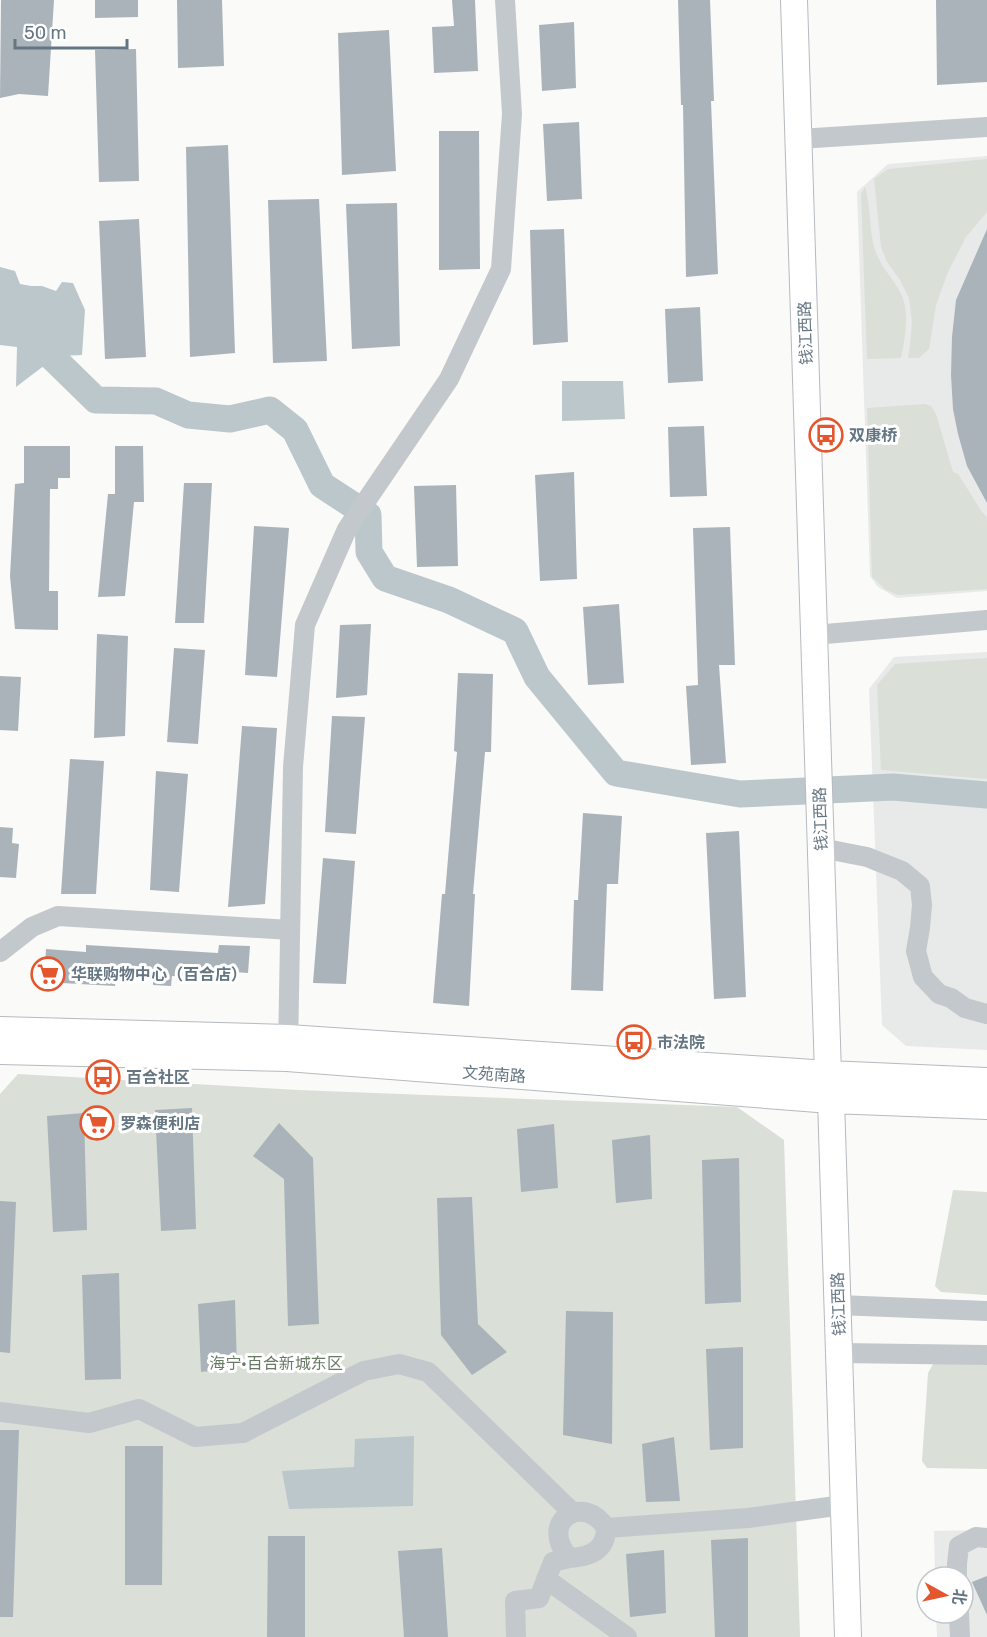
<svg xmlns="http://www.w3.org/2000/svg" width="987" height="1637" font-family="Rubik,'Noto Sans SC',sans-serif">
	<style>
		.built { fill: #e8e9e9 }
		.green { fill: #dadfd7 }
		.water { fill: #bbc7cb }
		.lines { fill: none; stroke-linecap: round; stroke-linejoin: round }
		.river { stroke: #bbc7cb; stroke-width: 27 }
		.building { fill: #aab3b9 }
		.major-casing { stroke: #b5babe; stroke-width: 28 }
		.minor { stroke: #c3c8cc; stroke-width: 20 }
		.major { stroke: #fff; stroke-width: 26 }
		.labels { text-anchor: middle; stroke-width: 6; stroke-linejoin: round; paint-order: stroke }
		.street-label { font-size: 16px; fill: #657683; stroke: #fff }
		.poi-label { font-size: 16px; font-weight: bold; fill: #657683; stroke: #fff; text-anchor: start }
		.park-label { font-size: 16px; fill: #687a64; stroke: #fff }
	</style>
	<rect width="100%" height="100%" fill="#fafaf8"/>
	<path class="built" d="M987 156V591L897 598 878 587 870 576 857 192 888 164Z
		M987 652V1050L906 1046 882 1025 869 689 894 657Z
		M987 1530V1637H937L936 1613H963V1577H935L934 1531Z"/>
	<path class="green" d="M987 159V212L966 237 948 272 936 305 929 349 919 358H908L910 345 912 322 909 298 900 280 887 262 881 247 874 179 888 169Z
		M865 187C871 207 869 228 874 247 878 263 891 276 899 290 911 310 905 337 901 358L867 359 861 194Z
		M925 404 931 406 936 414 953 472 958 474 982 512 987 517V589L898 595 886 590 872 577 867 408Z
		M987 658V779L881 770 877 685 895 664Z
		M18 1074 298 1090 737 1107 784 1140 800 1637H0V1094Z
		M953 1190 987 1192V1295L941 1292 935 1286Z
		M940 1361 987 1365V1469L927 1468 922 1461 928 1373 933 1364Z"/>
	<path class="water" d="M0 267 15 271 20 284 31 286H42L56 291 62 282 73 283 85 310 82 355 61 356 41 368 16 387 17 347 0 345Z
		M562 381H623L625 419 562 421Z
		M414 1436 413 1506 289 1509 282 1471 354 1467 355 1439Z"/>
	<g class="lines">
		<path class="river" d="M0 312 34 323 52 357 96 400 156 401 188 415 230 419 270 410 295 430 322 485 368 515 369 552 385 578 449 600 515 631 537 677 616 773 740 794 893 787 987 795"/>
	</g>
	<path class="building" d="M1 0H54L48 96 19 94 0 98Z
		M95 0H138V17L95 18Z
		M177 0H222L224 66 178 68Z
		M452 0H475L478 71 434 73 432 27 454 26Z
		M678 0H710L714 101H711L718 274 686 277 683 105H681Z
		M936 0H987V82L937 85Z
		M574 22 576 88 542 91 539 25Z
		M389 30 396 171 342 175 338 33Z
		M136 49 139 181 99 182 95 50Z
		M579 122 582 199 547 201 543 124Z
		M439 131H479L480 269 439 270Z
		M228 145 235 353 190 357 186 147Z
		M319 199 327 361 273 363 268 200Z
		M397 203 400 346 352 349 346 204Z
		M139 219 146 357 105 359 99 221Z
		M564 229 568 342 533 345 530 230Z
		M987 229V503L967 466 958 434 953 409 951 375 952 337 956 300Z
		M700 307 703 381 668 383 665 309Z
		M704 426 707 496 670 497 668 427Z
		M24 446H70V478H58V489H50L49 591H58V630L15 629 10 576 15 484 24 483Z
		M115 446H143L144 502H134L125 596 98 597 108 494H115Z
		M574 472 577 579 540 581 535 475Z
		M184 483H212L204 623H175Z
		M456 485 458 566 417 567 414 486Z
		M254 526 289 528 277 677 245 675Z
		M730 527 735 665H719L726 763 691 765 686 686 698 685 693 528Z
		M619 604 624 683 588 685 583 607Z
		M371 624 367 695 336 698 340 625Z
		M97 634 128 636 125 736 94 738Z
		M174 648 205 650 198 744 167 742Z
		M458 673 493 674 491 752H485L473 894H475L469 1006 433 1003 442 894H445L457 752 454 751Z
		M0 676 21 677 18 731 0 730Z
		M332 716 365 717 356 834 325 832Z
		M242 726 277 728 265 904 228 907Z
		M70 759 104 761 96 894H61Z
		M156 771 188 774 179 892 150 890Z
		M583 813 622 816 618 884H607L603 991 571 990 574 900H578Z
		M0 827 13 828 12 843 19 844 16 878 0 877Z
		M739 831 746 997 714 999 706 833Z
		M323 858 355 861 346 984 313 983Z
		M86 945 218 953 219 945 250 946 248 973 220 971V979L172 976 171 986 153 985V975L116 973 115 986 44 982 46 949 86 952Z
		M192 1108 196 1229 161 1231 155 1110Z
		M84 1113 87 1230 53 1232 47 1116Z
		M279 1123 313 1158 319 1324 288 1326 284 1179 253 1156Z
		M554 1124 558 1188 521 1192 517 1129Z
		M650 1135 652 1199 616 1203 612 1140Z
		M739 1158 741 1302 705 1304 702 1160Z
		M472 1197 478 1324 507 1352 472 1375 441 1335 437 1198Z
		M0 1201 16 1202 10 1353 0 1352Z
		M119 1273 121 1379 85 1380 82 1275Z
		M235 1300 237 1368 201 1372 198 1304Z
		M566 1311 613 1312 612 1444 563 1435Z
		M743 1347V1448L710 1450 706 1349Z
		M0 1430H19L13 1617H0Z
		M674 1437 680 1501 646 1502 642 1444Z
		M125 1446H163L162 1585H125Z
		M268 1536H305V1637H267Z
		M748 1538V1637H715L711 1540Z
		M442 1548 448 1637H404L398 1551Z
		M664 1550 666 1613 630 1617 626 1554Z
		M987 1576V1615L972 1582Z"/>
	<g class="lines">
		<g class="major-casing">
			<path id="major" d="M794 0 828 1074 831 1100 848 1637
				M0 1030 288 1038 828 1074 987 1081
				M0 1051 287 1058 831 1100 987 1106"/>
		</g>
		<path class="minor" d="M799 139 987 127
			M814 635 987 620
			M821 848 867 857 902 871 920 886 922 905 920 928 916 951 923 977 939 994 951 998 965 1008 987 1014
			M0 952 32 927 58 916 290 930
			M288 1052 293 767 305 625 347 529 449 379 501 269 512 114 505 0
			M838 1305 987 1311
			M839 1353 987 1355
			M0 1412 89 1423 139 1409 195 1437 243 1433 344 1381 364 1371 399 1364 428 1372 573 1513
			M606 1528C606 1551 589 1557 569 1558 537 1520 585 1493 606 1528L748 1518 843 1505
			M957 1577V1564L959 1546 976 1537 987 1538
			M546 1579 627 1637
			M959 1613 960 1637
			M516 1637 515 1601 539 1598 553 1562 569 1558"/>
		<use href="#major" class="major"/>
	</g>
	<defs>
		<g id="bus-ring" transform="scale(1.725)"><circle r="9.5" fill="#fff" stroke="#e4572e" stroke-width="1.5"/><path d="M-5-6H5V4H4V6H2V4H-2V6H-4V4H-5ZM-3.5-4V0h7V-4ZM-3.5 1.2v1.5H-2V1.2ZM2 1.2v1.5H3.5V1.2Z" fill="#e4572e"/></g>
		<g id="supermarket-ring" transform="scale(1.725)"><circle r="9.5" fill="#fff" stroke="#e4572e" stroke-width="1.5"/><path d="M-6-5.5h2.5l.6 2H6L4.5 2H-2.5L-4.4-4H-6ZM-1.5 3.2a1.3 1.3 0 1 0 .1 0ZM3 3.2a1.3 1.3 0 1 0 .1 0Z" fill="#e4572e"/></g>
	</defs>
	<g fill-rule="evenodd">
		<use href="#bus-ring" x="826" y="435"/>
		<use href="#supermarket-ring" x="48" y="974"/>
		<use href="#bus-ring" x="634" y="1042"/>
		<use href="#bus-ring" x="103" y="1077"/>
		<use href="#supermarket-ring" x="97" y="1123"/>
	</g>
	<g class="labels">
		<g class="street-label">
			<text transform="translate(805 333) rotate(-92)" y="6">钱江西路</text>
			<text transform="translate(820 819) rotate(-92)" y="6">钱江西路</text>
			<text transform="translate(494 1074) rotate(4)" y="6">文苑南路</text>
			<text transform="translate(838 1304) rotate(-92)" y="6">钱江西路</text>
		</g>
		<g class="poi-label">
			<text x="849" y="441">双康桥</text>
			<text x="71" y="980">华联购物中心（百合店）</text>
			<text x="657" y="1048">市法院</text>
			<text x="126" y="1083">百合社区</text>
			<text x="120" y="1129">罗森便利店</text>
		</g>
		<g class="park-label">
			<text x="276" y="1369">海宁·百合新城东区</text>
		</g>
	</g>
	<g transform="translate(945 1595) rotate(98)"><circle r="28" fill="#ffffff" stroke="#c1c8cd" stroke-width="1.5"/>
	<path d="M0-4.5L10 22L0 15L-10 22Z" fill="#e4572e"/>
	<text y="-9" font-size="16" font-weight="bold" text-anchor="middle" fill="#657683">北</text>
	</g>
	<path d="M15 39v9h112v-9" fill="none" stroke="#657683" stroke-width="3"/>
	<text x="24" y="39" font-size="18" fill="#657683" stroke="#ffffff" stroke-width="4.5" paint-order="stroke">50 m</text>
</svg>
